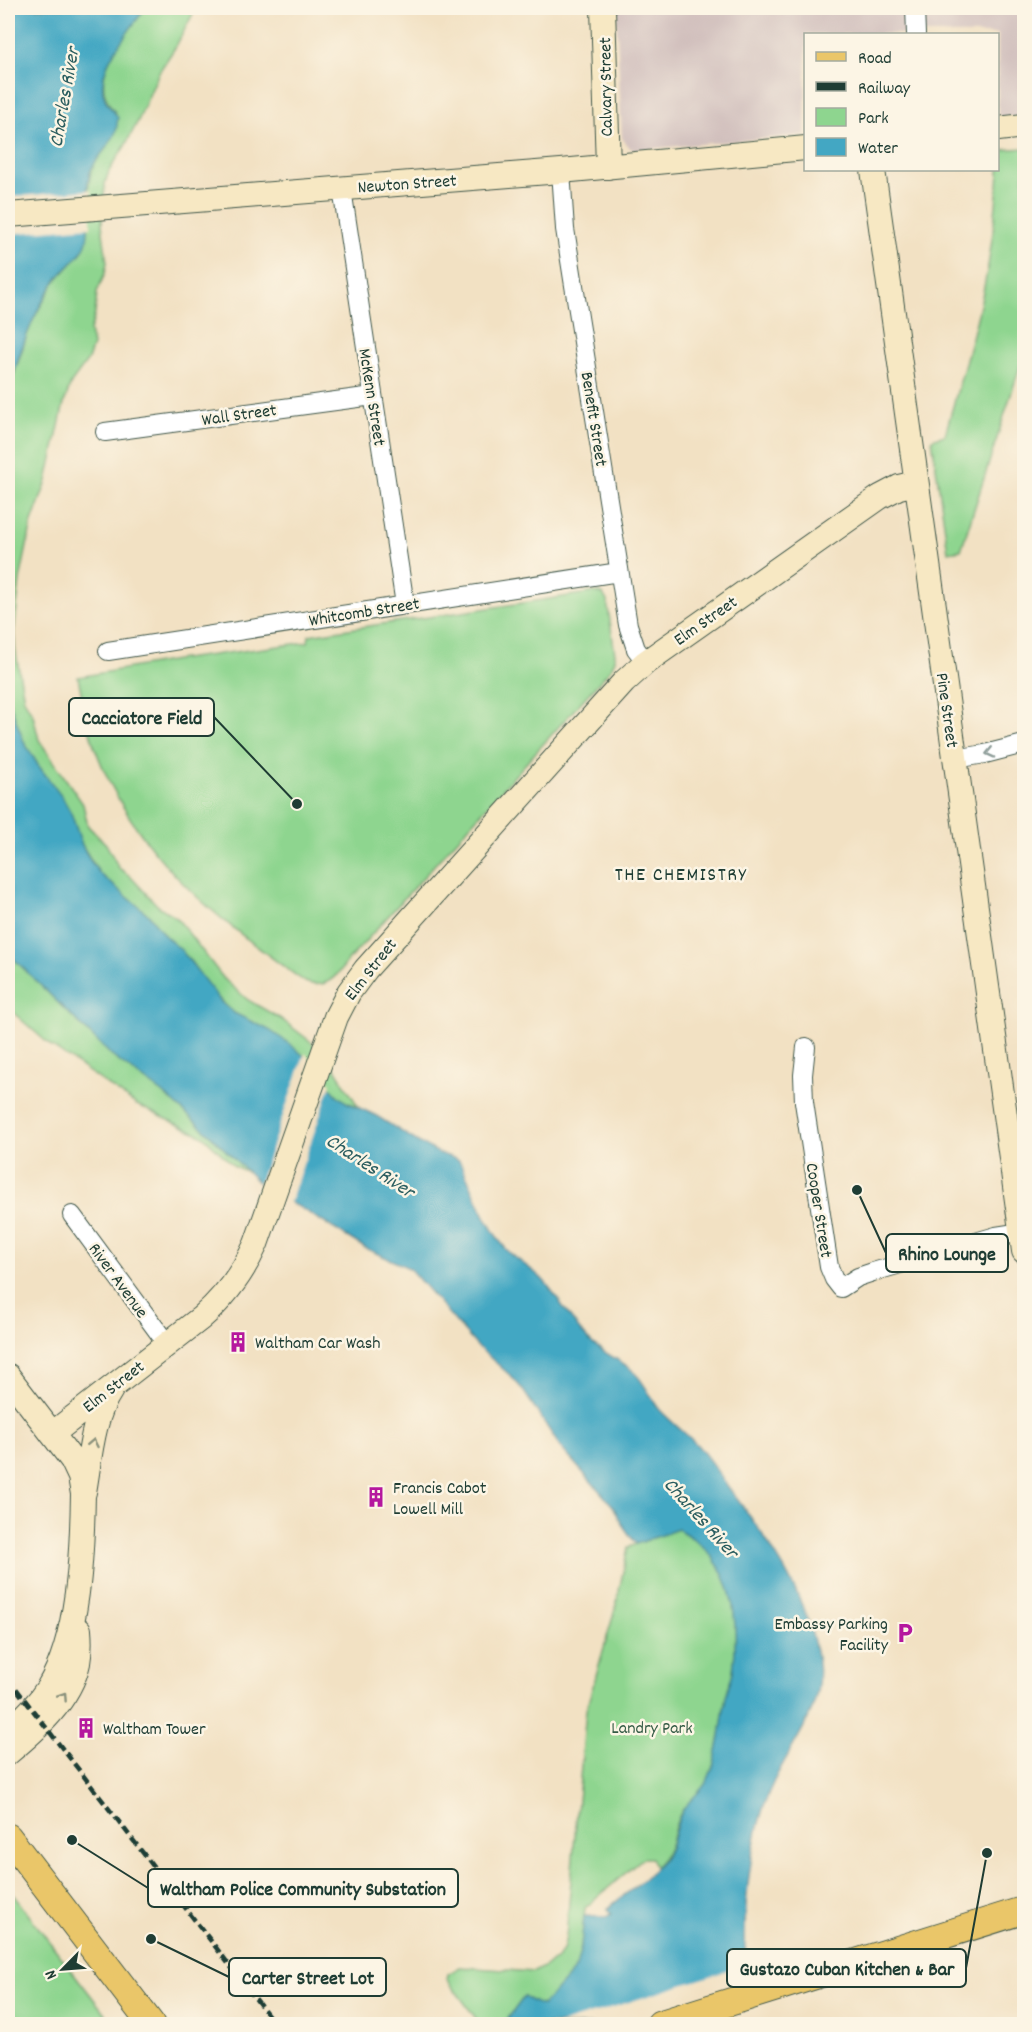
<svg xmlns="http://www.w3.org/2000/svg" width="1032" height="2032" font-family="Dekko,sans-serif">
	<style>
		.industrial { fill: #d1c0bd }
		.green { fill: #8ed58f; stroke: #568962; stroke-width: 1.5 }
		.water { fill: #43a7c3; stroke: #31727c; stroke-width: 1.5 }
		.pier { fill: #f2e1c3 }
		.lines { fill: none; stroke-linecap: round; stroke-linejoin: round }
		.street-casing { stroke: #3f5649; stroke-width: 20 }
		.secondary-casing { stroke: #3f5649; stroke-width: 26 }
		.primary-casing { stroke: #3f5649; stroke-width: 29 }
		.street { stroke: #fff; stroke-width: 18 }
		.secondary { stroke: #f7e8c3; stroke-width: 24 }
		.primary { stroke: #eac669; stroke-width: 27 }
		.rail { stroke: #1f3d34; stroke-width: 4.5; stroke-dasharray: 9 4.5; stroke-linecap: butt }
		.oneway { stroke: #8f9e9a }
		.oneway2 { stroke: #8b927c }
		.labels { text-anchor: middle; stroke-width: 5; stroke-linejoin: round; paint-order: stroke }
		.street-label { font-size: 18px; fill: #1f3d34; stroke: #fcf5e5 }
		.poi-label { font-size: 18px; fill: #1f3d34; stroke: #fcf5e5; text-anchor: start }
		.park-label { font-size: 18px; fill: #355b46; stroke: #fcf5e5 }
		.water-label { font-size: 20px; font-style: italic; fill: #2a5d5f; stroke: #fcf5e5 }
		.neighbourhood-label { font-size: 20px; letter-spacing: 1.5px; fill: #1f3d34; stroke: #fcf5e5 }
		.leader { fill: none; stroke: #1f3d34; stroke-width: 2 }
		.callout-dot { fill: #1f3d34; stroke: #fcf5e5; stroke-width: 2 }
		.callout { fill: #fcf5e5; stroke: #1f3d34; stroke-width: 2 }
		.callout-label { font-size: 20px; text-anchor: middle; font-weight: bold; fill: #1f3d34 }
	</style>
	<rect width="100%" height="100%" fill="#fcf5e5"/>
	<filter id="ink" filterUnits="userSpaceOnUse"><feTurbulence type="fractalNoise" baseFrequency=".0167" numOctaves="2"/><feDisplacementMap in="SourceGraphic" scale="12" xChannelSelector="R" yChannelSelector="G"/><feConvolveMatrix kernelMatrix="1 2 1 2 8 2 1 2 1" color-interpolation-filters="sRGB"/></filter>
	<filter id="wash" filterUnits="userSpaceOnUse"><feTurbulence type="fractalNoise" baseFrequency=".008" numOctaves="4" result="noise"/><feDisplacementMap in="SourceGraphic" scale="24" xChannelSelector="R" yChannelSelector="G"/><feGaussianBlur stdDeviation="1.35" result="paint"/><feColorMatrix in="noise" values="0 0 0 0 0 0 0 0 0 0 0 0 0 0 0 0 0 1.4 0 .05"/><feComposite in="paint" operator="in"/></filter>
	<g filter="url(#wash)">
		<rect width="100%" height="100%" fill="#f2e1c3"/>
		<path class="industrial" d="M616 8H1024V116L998 118V34H806L805 135 634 150 630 148 622 138Z"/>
		<path class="green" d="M145 8H196L176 46 159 72 139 119 125 146 109 171 105 183 102 224 107 263 105 273 97 292 95 314 90 331 93 345 88 360 71 383 64 403 47 481 32 522 20 580 14 632 15 648 24 699 33 715 39 740 83 804 88 826 106 844 119 868 130 876 158 906 177 918 224 979 248 1000 281 1019 310 1041 329 1059 358 1106 346 1102 337 1095 313 1068 249 1022 234 1013 212 992 189 959 164 935 150 916 100 874 82 845 71 813 62 797 38 765 24 742 8 699V393L31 323 54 283 82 252 88 227V190L91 171 97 158 108 143 115 112C83 76 126 37 145 8Z
			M1024 148V354L961 550 948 552 932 439 945 435C958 387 973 340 983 292 993 245 997 198 1001 150Z
			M595 592 603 594 607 601 615 654V660L610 670 346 963C336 978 324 990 305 982 215 917 135 857 95 748 87 726 83 701 78 677L176 660 308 642 309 635Z
			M8 953 113 1057 163 1093 206 1131 248 1172 234 1166 203 1136 137 1105 51 1046 8 1008Z
			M678 1529C691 1537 704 1545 713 1557 738 1589 738 1634 733 1672 731 1682 726 1692 725 1703 721 1727 719 1756 708 1779 703 1792 690 1799 682 1811 669 1832 677 1846 655 1867L651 1858H643L585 1908 581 1947 576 1968 546 2003 539 2005 524 1997 506 2021 510 2024H480L447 1979 448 1974 460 1967 534 1972 556 1960 563 1950 566 1937 586 1710 616 1606 628 1547Z
			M8 1888 113 2024H8Z"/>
		<path class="water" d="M8 8H145C131 31 89 72 107 103 110 108 115 112 118 118 117 122 117 128 116 131 111 146 97 156 91 170 82 194 93 220 86 244 80 259 63 269 54 283 31 316 19 355 8 393Z
			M8 699 24 742 38 765 62 797 71 813 82 845 90 860 100 874 150 916 164 935 182 951 222 1003 234 1013 269 1030 287 1042 303 1055 337 1095 346 1102 375 1115 418 1142 439 1153 459 1160C473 1187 483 1219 502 1244 513 1260 532 1267 544 1281 560 1299 570 1321 587 1338 600 1353 619 1358 633 1371 645 1382 650 1398 660 1410 672 1423 686 1433 698 1446 708 1457 717 1471 726 1484 766 1537 809 1595 818 1663 824 1710 792 1742 774 1781 751 1829 742 1909 746 1962L744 1963 764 2024H510L506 2021 524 1997 539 2005H543L576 1968 581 1947 584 1916 606 1917 611 1914 607 1909C626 1893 650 1877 665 1857 675 1843 674 1825 683 1810 690 1798 703 1791 708 1779 719 1756 721 1727 725 1703 726 1692 731 1682 733 1672 738 1634 737 1590 713 1558 704 1545 691 1537 678 1529L636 1544 622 1524 613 1506 561 1448 523 1390 512 1377 476 1345 409 1268 365 1248 299 1207 265 1189 206 1131 163 1093 113 1057 8 953Z"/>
		<path class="pier" d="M91 190V227L8 234V197Z
			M305 1053 331 1084 289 1205 276 1199 258 1186Z
			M748 1964 766 2022 757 2024H560Z"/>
	</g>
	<g filter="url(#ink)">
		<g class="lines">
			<g class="street-casing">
				<path id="street" d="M915 8 916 34
					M561 171 565 229 628 625 636 649 646 662
					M342 189 405 605
					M105 432 373 396
					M108 651 619 572
					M955 759 985 754 1024 744
					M806 1047 803 1075 804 1102 829 1267 834 1279 841 1288 858 1277 873 1272 996 1236 1022 1232
					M72 1215 167 1344"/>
			</g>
			<g class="secondary-casing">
				<path id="secondary" d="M603 8 608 167
					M998 129 1024 126
					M873 170 1024 1251
					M8 215 561 171 806 148
					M8 1376 72 1460 80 1477 83 1494C82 1553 79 1638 48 1688 37 1705 23 1719 8 1732
					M52 1434 201 1318C225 1297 243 1273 256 1244L336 1017 349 992 366 969 624 682 646 662 880 497 899 487 916 483
					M84 1492C90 1459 92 1418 111 1390
					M8 1753C36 1730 70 1700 78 1663 80 1652 80 1641 79 1630"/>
			</g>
			<g class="primary-casing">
				<path id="primary" d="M8 1837 151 2024
					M660 2024 1024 1910"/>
			</g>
			<use href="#street" class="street"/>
			<use href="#secondary" class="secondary"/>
			<use href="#primary" class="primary"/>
			<path class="rail" d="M8 1678 275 2024"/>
		</g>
		<defs><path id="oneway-chevron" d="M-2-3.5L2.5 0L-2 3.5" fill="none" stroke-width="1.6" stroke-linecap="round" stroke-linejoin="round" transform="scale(1.5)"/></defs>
		<use class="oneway" href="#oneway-chevron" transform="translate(990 753) rotate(167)"/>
		<g class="oneway2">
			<use href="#oneway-chevron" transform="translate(93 1443) rotate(-79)"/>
			<use href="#oneway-chevron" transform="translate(63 1696) rotate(-56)"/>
		</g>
	</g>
	<defs>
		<g id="building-bare" transform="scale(1.62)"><path d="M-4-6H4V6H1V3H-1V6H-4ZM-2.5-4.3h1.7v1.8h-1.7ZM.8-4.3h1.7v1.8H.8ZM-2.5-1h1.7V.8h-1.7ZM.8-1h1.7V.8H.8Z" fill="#b5179e" stroke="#fcf5e5" stroke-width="2.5" paint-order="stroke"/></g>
		<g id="parking-bare" transform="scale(1.62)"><path d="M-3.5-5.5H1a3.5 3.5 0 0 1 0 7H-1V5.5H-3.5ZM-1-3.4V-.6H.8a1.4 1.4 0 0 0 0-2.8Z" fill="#b5179e" stroke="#fcf5e5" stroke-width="2.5" paint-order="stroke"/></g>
	</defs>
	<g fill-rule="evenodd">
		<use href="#building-bare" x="238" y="1342"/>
		<use href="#building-bare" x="376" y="1497"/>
		<use href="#parking-bare" x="905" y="1633"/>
		<use href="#building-bare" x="86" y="1728"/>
	</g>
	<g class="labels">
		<g class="street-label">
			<text transform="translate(605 87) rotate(-91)" y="6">Calvary Street</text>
			<text transform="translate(407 183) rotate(-4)" y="6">Newton Street</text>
			<text transform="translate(373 397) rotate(81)" y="6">McKenn Street</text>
			<text transform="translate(239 414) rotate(-8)" y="6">Wall Street</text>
			<text transform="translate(595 419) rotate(81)" y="6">Benefit Street</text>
			<text transform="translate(364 611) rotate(-9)" y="6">Whitcomb Street</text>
			<text transform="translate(705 620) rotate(-35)" y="6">Elm Street</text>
			<text transform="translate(948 710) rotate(82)" y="6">Pine Street</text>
			<text transform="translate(370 969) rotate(-52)" y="6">Elm Street</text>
			<text transform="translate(820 1210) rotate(81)" y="6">Cooper Street</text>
			<text transform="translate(119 1280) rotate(54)" y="6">River Avenue</text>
			<text transform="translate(113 1386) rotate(-38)" y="6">Elm Street</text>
		</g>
		<g class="poi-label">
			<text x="255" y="1348">Waltham Car Wash</text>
			<text x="393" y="1493">Francis Cabot<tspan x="393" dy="21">Lowell Mill</tspan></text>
			<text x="888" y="1629" text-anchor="end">Embassy Parking<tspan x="888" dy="21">Facility</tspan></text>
			<text x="103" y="1734">Waltham Tower</text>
		</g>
		<g class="park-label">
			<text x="652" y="1733">Landry Park</text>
		</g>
		<g class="water-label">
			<text transform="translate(63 97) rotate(-80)" y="7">Charles River</text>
			<text transform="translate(371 1165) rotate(33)" y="7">Charles River</text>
			<text transform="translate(702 1517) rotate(48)" y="7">Charles River</text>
		</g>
		<g class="neighbourhood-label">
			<text x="681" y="880">THE CHEMISTRY</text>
		</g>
	</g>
	<path class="leader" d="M297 804L214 717M857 1190L886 1253M72 1840L148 1888M987 1853L966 1968M151 1939L229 1977"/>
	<g class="callout-dot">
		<circle cx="297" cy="804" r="6"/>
		<circle cx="857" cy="1190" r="6"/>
		<circle cx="72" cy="1840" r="6"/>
		<circle cx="987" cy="1853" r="6"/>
		<circle cx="151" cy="1939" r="6"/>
	</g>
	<g class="callout">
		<rect x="69" y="698" width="145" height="38" rx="6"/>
		<rect x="886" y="1234" width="122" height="38" rx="6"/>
		<rect x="148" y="1869" width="310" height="38" rx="6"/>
		<rect x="727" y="1949" width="239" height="38" rx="6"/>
		<rect x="229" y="1958" width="157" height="38" rx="6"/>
	</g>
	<g class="callout-label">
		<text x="142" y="724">Cacciatore Field</text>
		<text x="947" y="1260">Rhino Lounge</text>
		<text x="303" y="1895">Waltham Police Community Substation</text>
		<text x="847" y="1975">Gustazo Cuban Kitchen &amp; Bar</text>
		<text x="308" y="1984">Carter Street Lot</text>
	</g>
	<rect width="1032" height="2032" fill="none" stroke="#fcf5e5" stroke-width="30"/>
	<rect x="804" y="33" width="195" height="138" fill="#fcf5e5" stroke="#a4ab9e" stroke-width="1.5"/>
	<rect x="816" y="52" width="30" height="9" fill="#eac669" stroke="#a4ab9e" stroke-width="1.5"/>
	<text x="858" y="63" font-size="18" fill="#1f3d34">Road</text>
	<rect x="816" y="82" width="30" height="9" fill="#1f3d34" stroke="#a4ab9e" stroke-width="1.5"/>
	<text x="858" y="93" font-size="18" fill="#1f3d34">Railway</text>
	<rect x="816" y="108" width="30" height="18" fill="#8ed58f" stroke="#a4ab9e" stroke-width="1.5"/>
	<text x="858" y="123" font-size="18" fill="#1f3d34">Park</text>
	<rect x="816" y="138" width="30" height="18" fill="#43a7c3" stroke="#a4ab9e" stroke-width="1.5"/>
	<text x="858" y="153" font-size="18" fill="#1f3d34">Water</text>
	<g transform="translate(63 1969) rotate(245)" stroke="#fcf5e5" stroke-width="4.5" paint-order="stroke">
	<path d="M0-4.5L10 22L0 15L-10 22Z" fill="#1f3d34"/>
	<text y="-9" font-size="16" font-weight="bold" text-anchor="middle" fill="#1f3d34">N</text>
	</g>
</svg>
